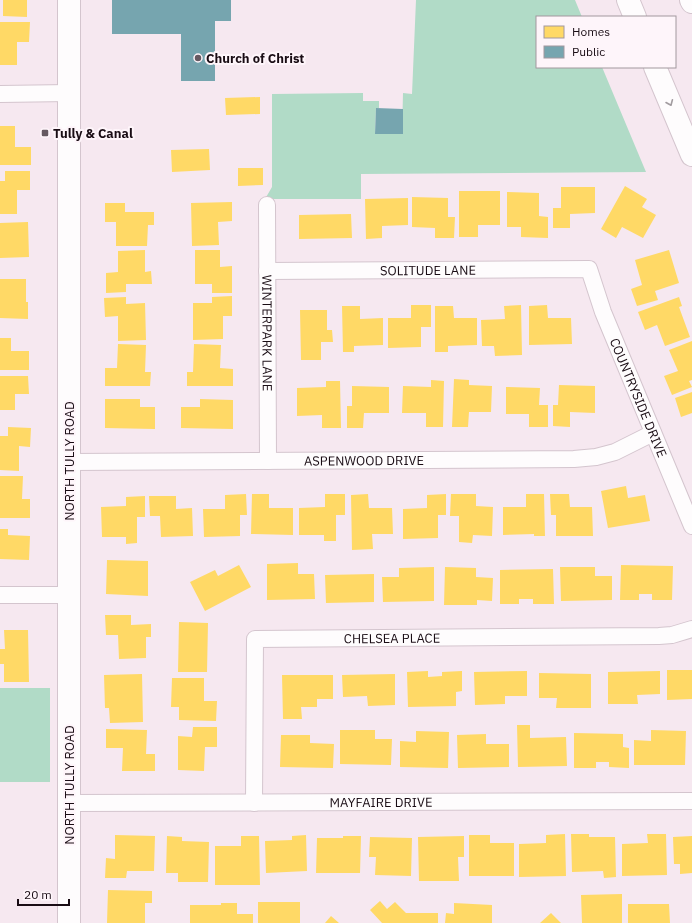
<svg xmlns="http://www.w3.org/2000/svg" width="692" height="923" font-family="'IBM Plex Sans',sans-serif">
	<style>
		.green { fill: #b1dbc7 }
		.homes { fill: #ffd966 }
		.public { fill: #76a5af }
		.lines { fill: none; stroke-linecap: round; stroke-linejoin: round }
		.street-casing { stroke: #d4c5ce; stroke-width: 18 }
		.secondary-casing { stroke: #d4c5ce; stroke-width: 24 }
		.highway-casing { stroke: #d4c5ce; stroke-width: 24 }
		.street { stroke: #fefcfd; stroke-width: 16 }
		.secondary { stroke: #fefcfd; stroke-width: 22 }
		.highway { stroke: #fefcfd; stroke-width: 22 }
		.oneway { stroke: #a29ca0 }
		.poi-dot { fill: #665961; stroke: #fef5fa; stroke-width: 1.5 }
		.labels { text-anchor: middle; stroke-width: 4; stroke-linejoin: round; paint-order: stroke }
		.poi-label { font-size: 13px; font-weight: bold; fill: #190c14; stroke: #fef5fa; text-anchor: start }
		.street-label { font-size: 13px; fill: #190c14; stroke: #fef5fa }
	</style>
	<rect width="100%" height="100%" fill="#f6e8f0"/>
	<path class="green" d="M416 0H575L582 17H537V67H602L646 172 361 174V199H265L272 187V94L363 93V101H379V108H376L375 134H402L403 93 412 94Z
		M0 688H50V782H0Z"/>
	<path class="homes" d="M3 0H27V17L3 16Z
		M0 22H30L29 42H17V65H0Z
		M260 97V114L226 115 225 98Z
		M0 126H15V147H31V165H0Z
		M209 149 210 170 172 172 171 150Z
		M238 168H263V185L238 186Z
		M5 171H30V190H17V214H0V181H5Z
		M625 186 647 199 642 207 656 215 643 238 622 227 616 238 601 229Z
		M561 187H595V213L570 214V228H553V208H561Z
		M459 191H500V225H478V237H459Z
		M507 192 539 193V216L548 217V238L521 237V227H507Z
		M412 197 448 198V217H455L454 238H435V228L412 227Z
		M408 198V225L382 226V238L366 239 365 199Z
		M232 202V221L218 222 219 245 192 246 191 203Z
		M105 203H125V212H154V225H148L147 246H116V222H105Z
		M351 214 352 238 299 239V215Z
		M28 222 29 257 0 258V223Z
		M145 250V272L151 271 152 284H126V292L106 293V273L118 272V251Z
		M195 250H220V267L232 266V293H212V284H195Z
		M669 250 679 283 655 291 658 300 637 306 631 289 642 285 635 260Z
		M0 279H26V302H28V319L0 318Z
		M232 296V316H223V339L193 340V303H212V297Z
		M126 297V304L145 303 146 340 118 341V316L105 317 104 298Z
		M679 297 682 306 679 307 690 337 665 346 657 325 645 330 638 312Z
		M411 305H431V327H421V347L388 348V318H411Z
		M521 305 522 355 495 356 494 346H482L481 320 505 319 504 306Z
		M547 305 548 318H571L572 344 529 345V306Z
		M342 306H360V319L383 318V345L354 346V352H343Z
		M435 306H453L454 318H477V345L448 346V352H435Z
		M300 310H327V330H332L333 342H321V360H301Z
		M0 338H11V351H29V370H0Z
		M692 341V380L689 381 692 387 672 395 664 376 678 371 669 350Z
		M118 344 146 345 145 372H151L150 386H105V368H117Z
		M194 344 221 345 220 368 233 369V386H187V372H193Z
		M0 376H28L29 394H15V410H0Z
		M454 379 469 380V385L492 386 491 412H469L468 427H452Z
		M431 380 444 381 443 427H426V413H402L403 386 431 387Z
		M326 381H340L341 428H322V415L297 416V388L326 387Z
		M559 385 595 386V413L570 412V427L553 426V405H558Z
		M352 386 389 387V413H364L363 428H347V406H352Z
		M506 387 540 388 539 405H548V427H529V414H506Z
		M692 392V413L681 417 675 398Z
		M105 399H140V407H155V429L105 428Z
		M200 399 233 400V429L181 428V407H200Z
		M8 427 31 428 30 447 19 446V471L0 470V436H8Z
		M0 476H23L22 499H30V518H0Z
		M626 486 628 498 645 495 650 521 608 528 601 491Z
		M246 494 247 515H240V536L204 537 203 509H225V495Z
		M252 494H269V508H293V535L251 534Z
		M325 494H345V515H336V541H324V535H299V508L325 507Z
		M368 494 369 508H392L393 534H372L373 549 352 550 351 495Z
		M446 494V515H438V538L403 539V509L427 508V495Z
		M451 494H476V506L493 507 492 536 473 535 472 543 459 542V516H450Z
		M526 494H544L545 536H534V534L503 535V507H526Z
		M550 494H569L570 507H592L593 536H556V515H551Z
		M145 496V517H137V543L126 544V537H102L101 507 126 506V497Z
		M149 496H176V509L192 508 193 536 161 537 160 516H150Z
		M0 529H8V535L30 536 29 560 0 559Z
		M107 560 148 561V596L106 594Z
		M298 563V574H314L315 599 267 600V564Z
		M239 565 251 587 205 611 190 582 215 570 218 576Z
		M621 565 673 566 672 600H652V594H639V600H620Z
		M434 567V601L383 602 382 577H399V568Z
		M445 567 476 568V577L493 578 492 601 477 600V605H444Z
		M560 567H595V576H612V600L561 601Z
		M553 569 554 604H533V599H519V604H500V570Z
		M374 574V602L326 603 325 575Z
		M105 615H131V625L151 624V637H146V658L119 659 118 635H106Z
		M179 622 208 623 207 672H178Z
		M4 630H28L29 682H4V664H0V649H5Z
		M667 670H692V699L667 700Z
		M428 671V677L442 676V672L462 671V691L456 692V706L408 707 407 672Z
		M527 671V696H505V704L475 705 474 672Z
		M660 671V694L637 695 638 704H608V672Z
		M539 673 591 674V708H556L557 698H539Z
		M142 674 143 722 110 723 109 708H105L104 675Z
		M395 674V705L368 706 367 696 343 697 342 675Z
		M282 675H333V699H317V707H301L302 719H283Z
		M172 678H204V701H217L216 721 179 720V707H171Z
		M517 725H530V738L566 737 567 766 518 767Z
		M193 727H217V747H205L204 771 178 770V736L192 737Z
		M106 729 147 730 146 754H155V771H122L123 748H106Z
		M340 730H375V739H392L391 765 340 764Z
		M651 730 686 731 685 765H634V740L651 741Z
		M416 731 449 732 448 768 400 767V741L416 742Z
		M574 733 623 734V747L629 748V768L609 767V762H596V768H574Z
		M486 734V744H509V767L458 768 457 735Z
		M281 735H310V743L334 744 333 768 280 767Z
		M565 834 566 876 519 877V844L546 843V835Z
		M571 834H589V837H615L616 877 604 878 603 871 572 872Z
		M647 834H666L667 875 622 876V844L648 843Z
		M115 835 155 836 154 871H127L126 878H105L106 858 115 859Z
		M306 835 307 871 266 873 265 841 292 840V836Z
		M469 835H490V843H514V876H469Z
		M167 836 182 837V841L209 842 208 882H178V873H166Z
		M241 836H259L260 885H215V846H241Z
		M343 836H361L360 873H316L317 838H343Z
		M464 836V857H458L459 881H419L418 837Z
		M692 836V873L680 874V864H674L673 837Z
		M370 837 412 838 411 876 375 875 376 857H369Z
		M108 890 152 891V903H145V923H107Z
		M622 894V923H582L581 895Z
		M380 901 387 909 395 902 406 913H438V923H382L370 910Z
		M258 902H300V923H258Z
		M221 903H237V914H253V923H190V905H221Z
		M454 903 492 905V923H445L446 913 454 914Z
		M628 904H669L670 923H628Z
		M551 913 561 923H540Z
		M331 916 339 923H325Z"/>
	<path class="public" d="M112 0H231V21H215V81H181V34H112Z
		M376 108 403 109V134H375Z"/>
	<g class="lines">
		<g class="street-casing">
			<g id="street">
				<path d="M0 94 69 93"/>
				<path id="s1" d="M267 205 268 461"/>
				<path id="s2" d="M267 271 589 269 603 312 692 526"/>
				<path id="s3" d="M69 462 574 459 596 457 615 452 653 433"/>
				<path d="M0 595H69"/>
				<path id="s4" d="M69 803 692 801"/>
				<path id="s5" d="M254 803 255 639 659 636 672 635 692 629"/>
			</g>
		</g>
		<g class="secondary-casing">
			<path id="secondary" d="M69 0V923"/>
		</g>
		<g class="highway-casing">
			<path id="highway" d="M628 0 635 17
				M691 0 692 2
				M655 67 692 155"/>
		</g>
		<use href="#street" class="street"/>
		<use href="#secondary" class="secondary"/>
		<use href="#highway" class="highway"/>
	</g>
	<defs><path id="oneway-chevron" d="M-2-3.5L2.5 0L-2 3.5" fill="none" stroke-width="1.6" stroke-linecap="round" stroke-linejoin="round"/></defs>
	<use class="oneway" href="#oneway-chevron" transform="translate(670 103) rotate(67)"/>
	<g class="poi-dot">
		<circle cx="198" cy="58" r="4"/>
		<rect x="41" y="129" width="8" height="8" rx="2"/>
	</g>
	<g class="labels">
		<g class="poi-label">
			<text x="206" y="63">Church of Christ</text>
			<text x="53" y="138">Tully &amp; Canal</text>
		</g>
		<g class="street-label">
			<text dy="5" stroke="none"><textPath href="#s2" startOffset="161">SOLITUDE LANE</textPath></text>
			<text dy="5" stroke="none"><textPath href="#s1" startOffset="128">WINTERPARK LANE</textPath></text>
			<text dy="5" stroke="none"><textPath href="#s2" startOffset="460">COUNTRYSIDE DRIVE</textPath></text>
			<text dy="5" stroke="none"><textPath href="#s3" startOffset="295">ASPENWOOD DRIVE</textPath></text>
			<text transform="translate(69 461) rotate(-90)" y="5">NORTH TULLY ROAD</text>
			<text dy="5" stroke="none"><textPath href="#s5" startOffset="301">CHELSEA PLACE</textPath></text>
			<text transform="translate(69 785) rotate(-90)" y="5">NORTH TULLY ROAD</text>
			<text dy="5" stroke="none"><textPath href="#s4" startOffset="312">MAYFAIRE DRIVE</textPath></text>
		</g>
	</g>
	<rect x="536" y="16" width="140" height="52" fill="#fef5fa" stroke="#a2989e"/>
	<rect x="544" y="26" width="20" height="12" fill="#ffd966" stroke="#a2989e"/>
	<text x="572" y="36" font-size="12" fill="#190c14">Homes</text>
	<rect x="544" y="46" width="20" height="12" fill="#76a5af" stroke="#a2989e"/>
	<text x="572" y="56" font-size="12" fill="#190c14">Public</text>
	<path d="M18 899v6h51v-6" fill="none" stroke="#190c14" stroke-width="2"/>
	<text x="24" y="899" font-size="12" fill="#190c14" stroke="#fef5fa" stroke-width="3" paint-order="stroke">20 m</text>
</svg>
